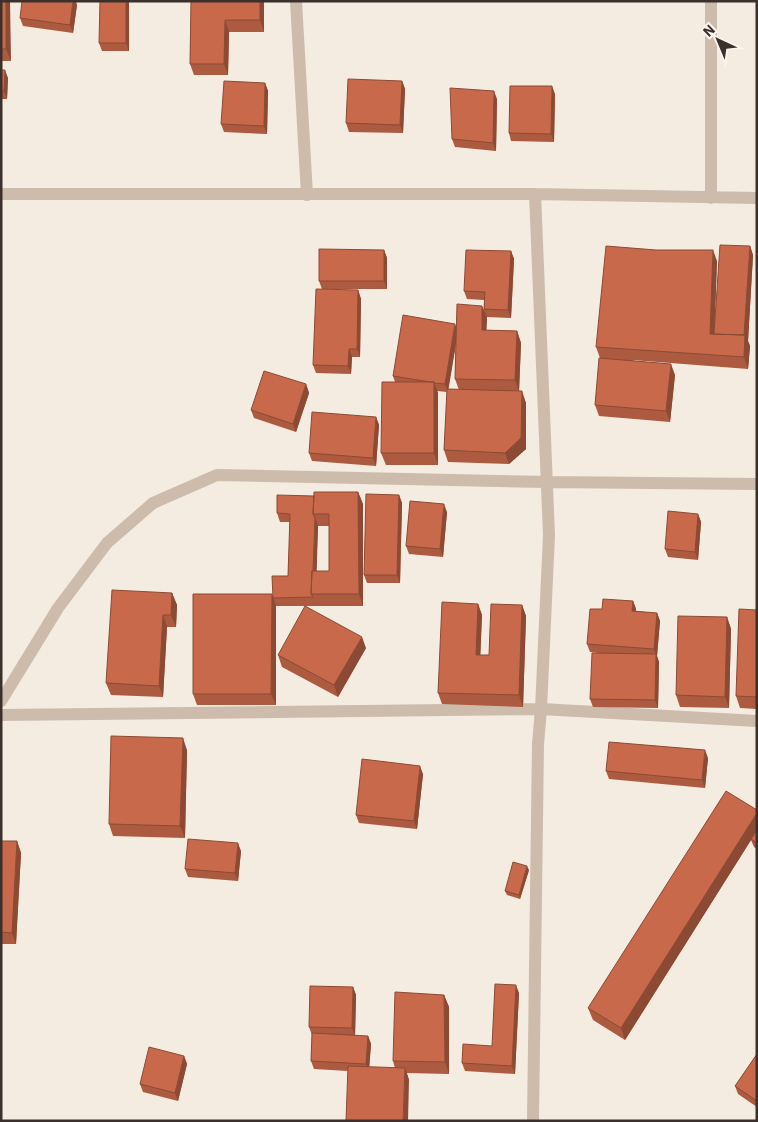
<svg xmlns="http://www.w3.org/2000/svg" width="758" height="1122" font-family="'IBM Plex Sans',sans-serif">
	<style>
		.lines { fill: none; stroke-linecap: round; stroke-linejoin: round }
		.street { stroke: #cdbbac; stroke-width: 12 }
		.wall { fill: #ac5a40; fill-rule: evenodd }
		.shaded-wall { fill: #8c4a34 }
		.building { fill: #c8694b; stroke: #8c4a34 }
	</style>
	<rect width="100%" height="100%" fill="#f4ebe1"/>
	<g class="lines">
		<path class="street" d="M296 1 307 195
			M1 194H535L757 198
			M711 198V1
			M1 701 58 608 107 543 153 503 217 475 547 482 757 484
			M1 715 541 709 757 721
			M533 1121 538 744 541 709 549 535 535 194"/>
	</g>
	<path class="wall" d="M1 1 11 61H1Z
		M129 1V51H102L99 43Z
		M191 1H264V32H229L228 75H194L190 64Z
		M77 5 73 33 23 26 20 18Z
		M1 70 8 78 7 99H1Z
		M402 81 405 89 403 133 349 132 346 123Z
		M265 83 268 91 267 134 224 132 221 124Z
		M555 94 554 142 511 141 509 133Z
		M497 99 496 151 455 147 452 139Z
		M750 246 753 255 748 341 750 346 748 369 632 360 675 375 670 422 599 416 595 405 600 358 596 347 717 261 714 334Z
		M384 250 387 258V289H322L319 281Z
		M511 251 514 259 511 318 487 317 486 330 517 331 521 343 519 391 526 403V449L509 464 448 462 444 450 447 392 437 391 438 393V465H386L381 453 395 382 393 376 457 328 484 309V300L467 299 464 291ZM456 343 455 379 459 390 448 389Z
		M358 290 361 299 360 357H352L351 374 316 373 313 365Z
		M306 384 309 393 296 432 254 418 251 410Z
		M376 417 379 425 376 466 312 461 309 453Z
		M358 492 363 504V606H276V705H197L193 694 272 594 273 598 288 576 290 522H280L277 513 314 496ZM318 526H329V571H316Z
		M399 495 402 503 400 583H367L364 575Z
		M447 512 443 557 409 554 406 546Z
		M698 514 701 522 698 560 668 557 665 549Z
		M172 593 177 605 176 627H167L163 697 111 695 106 683Z
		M633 601 636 609 635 611 657 613 660 621 657 656 659 662 658 708 593 707 590 699 598 653 590 652 587 644 602 609Z
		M478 604 482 615 480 655H489L522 605 526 616 523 707 442 704 438 693Z
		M757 610V709L740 708 736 696Z
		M727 617 731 629 729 708 680 707 676 695Z
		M366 648 338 697 282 667 278 655Z
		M187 750 185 838 113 836 109 824Z
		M708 758 705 788 609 779 606 771Z
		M423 774 417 829 359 823 356 815Z
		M757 810V849L754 847 751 840 625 1040 593 1020 588 1008Z
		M1 841H17L21 853 16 944H1Z
		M241 851 238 881 188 877 185 869Z
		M529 870 520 899 507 895 505 891Z
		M353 987 356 995 355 1036H368L371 1044 369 1067 395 1068 393 1061 444 995 449 1007V1074L407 1073 409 1080 348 1071 314 1069 311 1061 312 1035 309 1027Z
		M519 993 515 1074 465 1071 462 1063 492 1046Z
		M757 1054V1107L738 1094 735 1086Z
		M184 1056 187 1064 178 1101 143 1092 140 1084Z"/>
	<path class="shaded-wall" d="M6 1H10L11 61 6 49Z
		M73 1H76L77 5 73 33 70 25Z
		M126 1H129V51L126 43Z
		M260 1H264V32L260 20Z
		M225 20 229 32 228 75 224 64Z
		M5 70 8 78 7 99 4 91Z
		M402 81 405 89 403 133 400 125Z
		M265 83 268 91 267 134 264 126Z
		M552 86 555 94 554 142 551 134Z
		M494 91 497 99 496 151 493 143Z
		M750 246 753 255 748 341 750 346 748 369 744 357V335Z
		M384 250 387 258V289L384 281Z
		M713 250 717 261 714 345 710 334Z
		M511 251 514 259 511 318 508 310Z
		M358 290 361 299 360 357 357 349Z
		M482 306 487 317 486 342 482 330Z
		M455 324 458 332 448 392 445 384Z
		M517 331 521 343 519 392 515 380Z
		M349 349 352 357 351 374 348 366Z
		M671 364 675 375 670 422 666 411Z
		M434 382 438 393V465L434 453Z
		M306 384 309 393 296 432 293 424Z
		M522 391 526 403V449L509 464 505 453Z
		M376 417 379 425 376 466 373 458Z
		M358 492 363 504V606L359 594Z
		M399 495 402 503 400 583 397 575Z
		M444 504 447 512 443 557 440 549Z
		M698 514 701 522 698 560 695 552Z
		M315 518 318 526 316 594H313Z
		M172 593 177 605 176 627 171 615Z
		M272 594 276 606V705L271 694Z
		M633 601 636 609 635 619 632 611Z
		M478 604 482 615 480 666 476 655Z
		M522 605 526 616 523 707 519 695Z
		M657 613 660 621 657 656 659 662 658 708 655 700 656 655 654 649Z
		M163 615 167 627 163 697 159 686Z
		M727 617 731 629 729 708 725 697Z
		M362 637 366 648 338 697 334 685Z
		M183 738 187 750 185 838 180 826Z
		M705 750 708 758 705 788 702 780Z
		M420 766 423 774 417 829 414 821Z
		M757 813V831L751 839V840L625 1040 621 1028Z
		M17 841 21 853 16 944 12 933Z
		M238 843 241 851 238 881 235 873Z
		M527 866 529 870 520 899 519 895Z
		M516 985 519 993 515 1074 512 1066Z
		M353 987 356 995 355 1036 352 1028Z
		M444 995 449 1007V1074L445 1062Z
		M368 1036 371 1044 369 1072 366 1064Z
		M184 1056 187 1064 178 1101 175 1093Z
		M405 1068 409 1080 408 1121H403Z"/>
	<path class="building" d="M1 1H6V49H1Z
		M22 1H73L70 25 20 18Z
		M100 1H126V43H99Z
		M191 1H260V20H225L224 64H190Z
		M1 70H5L4 91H1Z
		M348 79 402 81 400 125 346 123Z
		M224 81 265 83 264 126 221 124Z
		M510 86H552L551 134 509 133Z
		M450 88 494 91 493 143 452 139Z
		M720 245 750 246 744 335 714 334Z
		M606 246 656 250H713L710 334 745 335 744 357 596 347Z
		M319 249 384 250V281H319Z
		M466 250 511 251 508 310 484 309 485 292 464 291Z
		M316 289 358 290 357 349H349L348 366 313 365Z
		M457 304 482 306V330L517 331 515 380 455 379Z
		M403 315 455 324 445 384 434 383V382H430L393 376Z
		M599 358 671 364 666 411 595 405Z
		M264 371 306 384 293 424 251 410Z
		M382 382H434V453H381Z
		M447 389 522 391 521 438 505 453 444 450Z
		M312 412 376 417 373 458 309 453Z
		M314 492H358L359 594H311L312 571H329V514H313Z
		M366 494 399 495 397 575H364Z
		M277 495 314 496 313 514 315 518 313 571H312L311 594 313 597 273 598 272 576H288L290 514 277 513Z
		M410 501 444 504 440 549 406 546Z
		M668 511 698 514 695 552 665 549Z
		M112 590 172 593 171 615H163L159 686 106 683Z
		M193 594H272L271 694H193Z
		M603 599 633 601 632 611 657 613 654 649 587 644 590 609H602Z
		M442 602 478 604 476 655H489L491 604 522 605 519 695 438 693Z
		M305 606 362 637 334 685 278 655Z
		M739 609 757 610V697L736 696Z
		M678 616 727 617 725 697 676 695Z
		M592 653 656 654 655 700 590 699Z
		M111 736 183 738 180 826 109 824Z
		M609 742 705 750 702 780 606 771Z
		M362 759 420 766 414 821 356 815Z
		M726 791 757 810V813L621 1028 588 1008Z
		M757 830V843L751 839Z
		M188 839 238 843 235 873 185 869Z
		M1 841H17L12 933 1 932Z
		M513 862 527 866 519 895 505 891Z
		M495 984 516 985 512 1066 462 1063 463 1044 492 1046Z
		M310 986 353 987 352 1028 309 1027Z
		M395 992 444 995 445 1062 393 1061Z
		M312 1033 368 1036 366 1064 311 1061Z
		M149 1047 184 1056 175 1093 140 1084Z
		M757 1054V1101L735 1086Z
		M348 1066 405 1068 403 1121H346Z"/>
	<rect width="758" height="1122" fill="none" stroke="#3b302b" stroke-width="5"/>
	<g transform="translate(718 40) rotate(316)" stroke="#fbf5ee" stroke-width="4" paint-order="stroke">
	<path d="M0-4L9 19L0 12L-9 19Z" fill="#3b302b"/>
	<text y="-8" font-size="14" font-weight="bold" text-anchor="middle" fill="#3b302b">N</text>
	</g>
</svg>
